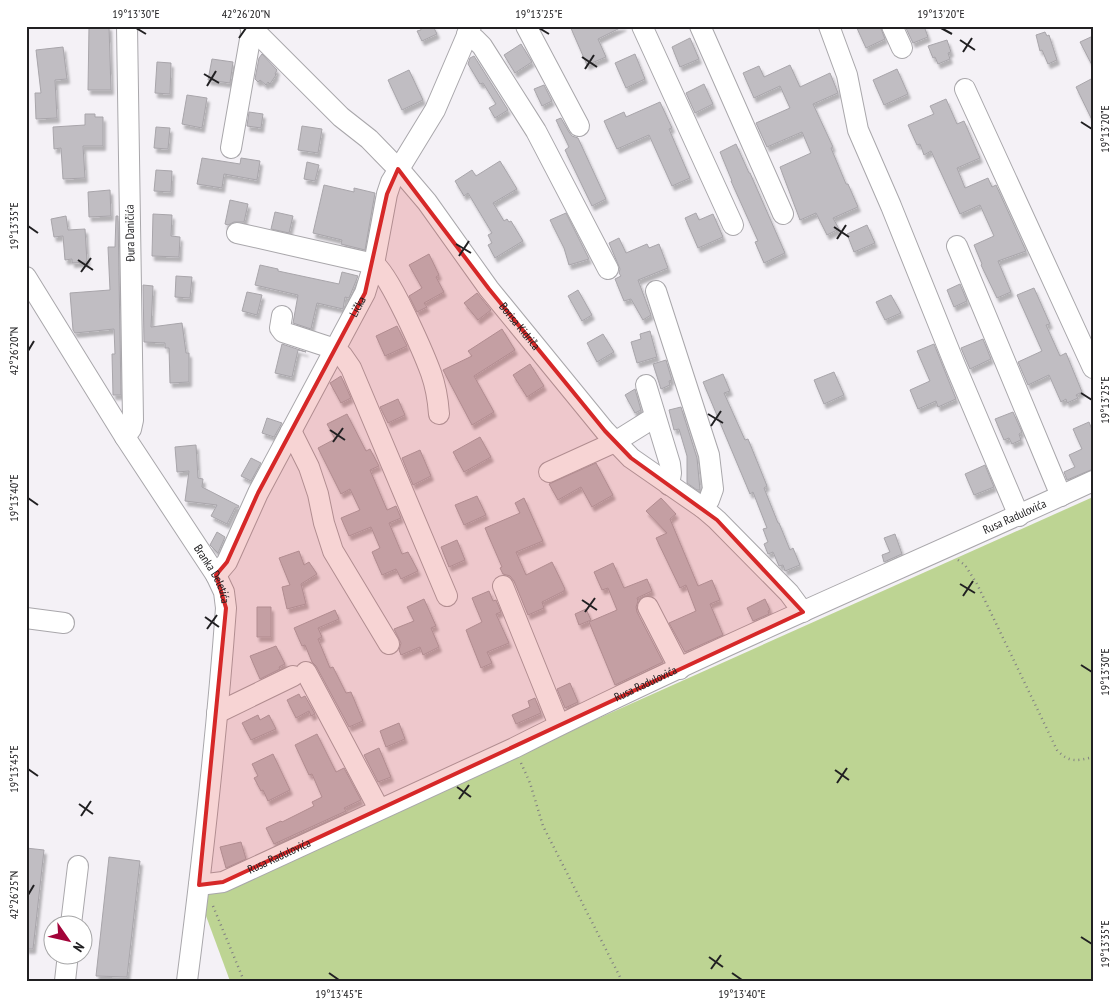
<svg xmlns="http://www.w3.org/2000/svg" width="1119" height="1007" font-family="'PT Sans Narrow',sans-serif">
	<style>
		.green { fill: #bdd493 }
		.building { fill: #c0bdc2; stroke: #a8a5aa; filter: url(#shadow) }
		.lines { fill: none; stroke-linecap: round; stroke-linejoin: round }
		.minor-casing { stroke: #a9a7ab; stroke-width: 22 }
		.path { stroke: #817f82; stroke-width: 2.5; stroke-dasharray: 1 4; stroke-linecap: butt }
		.minor { stroke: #fff; stroke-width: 20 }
		.marked { fill: #d62828; fill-opacity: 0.2; stroke: #d62828; stroke-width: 4; stroke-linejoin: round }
		.ticks { fill: none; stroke: #212022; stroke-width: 2 }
		.labels { text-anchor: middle; stroke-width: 4.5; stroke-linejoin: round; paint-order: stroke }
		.street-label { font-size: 12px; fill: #212022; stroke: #fff }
		.neatline { fill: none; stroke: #212022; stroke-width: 2 }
		.ticks-label { font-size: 12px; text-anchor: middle; fill: #212022 }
	</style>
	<defs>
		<filter id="shadow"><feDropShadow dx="2.5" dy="4.5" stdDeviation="1" flood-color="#0004"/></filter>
	</defs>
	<rect width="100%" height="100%" fill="#f4f1f6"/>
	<path class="green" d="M1093 497V981H230L199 897Z"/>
	<path class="building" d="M89 26H109L111 90H88Z
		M420 26H433L437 34 422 41 417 31 421 30Z
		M570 26H624L598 39 606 57 587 65Z
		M856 26H880L885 39 866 48Z
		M905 26H924L928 37 913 43Z
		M1045 32 1047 36 1049 35 1057 60 1048 64 1042 50 1040 51 1036 35Z
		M1093 36V67L1080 42Z
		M690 38 699 59 680 67 672 47Z
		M947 40 951 52 948 53 950 59 938 64 935 57 933 58 928 46Z
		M521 44 532 62 515 73 504 55Z
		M63 47 67 79 55 80 57 118 36 119 35 93H41L36 50Z
		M262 54 277 70 275 74 276 75 270 84 268 82 266 85 260 80 258 82 255 79 259 58Z
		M635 54 645 79 626 88 615 63Z
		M474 56 508 110 495 118 489 108 496 104 483 83 480 84 468 64 470 58Z
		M212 59 233 62 230 83 208 80Z
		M157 62 171 63 170 94 155 93Z
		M790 65 800 87 830 73 838 93 813 104 833 147 831 148 846 184H848L858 207 833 218 839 229 827 235 816 213 800 220 780 167 811 153 802 132 767 147 756 123 790 108 780 86 754 98 743 73 759 66 764 77Z
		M897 69 908 94 884 105 873 80Z
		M409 70 423 100 402 110 388 80Z
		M1093 78V122L1076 87Z
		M704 84 713 104 695 113 686 93Z
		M544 85 552 101 542 106 534 89Z
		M187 95 207 98 202 128 182 124Z
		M946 99 957 124 964 121 980 158 957 168 965 188 988 178 992 187 996 185 1026 251 998 261 1011 292 997 298 981 265 982 264 974 245 994 236 980 205 960 214 931 151 924 155 920 144 917 145 908 125 934 114 930 106Z
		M660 102 672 128 669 129 690 178 672 186 649 135 617 149 604 121 624 112 626 117Z
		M249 112 263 114 261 128 247 126Z
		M85 114H95V117H103V146H83L85 178 63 179 61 148 54 149 53 127 85 125Z
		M561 118 569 132 572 136 578 138 606 199 592 206 565 150 569 147 556 120Z
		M302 126 322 129 318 153 298 150Z
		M156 127 170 128 168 149 154 148Z
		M736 144 749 173H750L785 253 764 263 755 242 758 241 731 181H732L720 152Z
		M202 158 240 164 241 158 260 161 257 180 224 174 222 188 197 184Z
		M500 161 517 189 493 203 504 221 507 219 509 222 511 221 523 241 495 258 488 245 492 243 488 235 492 233 468 193 464 196 455 181 472 170 476 176Z
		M307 162 319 165 315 181 304 179Z
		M156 170 172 171 171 192 154 191Z
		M324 185 354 192V188L375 193 365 250 341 244 342 240 313 233Z
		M110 190 111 216 89 217 88 192Z
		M230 200 248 204 244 222H234L228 225 225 224Z
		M275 212 293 216 289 233 271 229Z
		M566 213 589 259 569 265 564 248 550 220Z
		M696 213 699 220 713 214 723 237 698 248 685 218Z
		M153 214 172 215 171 236 180 237 179 257 152 256Z
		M66 216 68 230 85 229 87 262 72 263V259L65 260 63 236 54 237 51 219Z
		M116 216H118L121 395H113L112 354H115L114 329 75 333 73 330 70 293 110 290 108 247H115Z
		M867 225 875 243 854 252 847 234Z
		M619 238 626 253 647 244 649 248 659 244 668 268 638 280 651 315 643 320 631 299 624 301 615 279 621 276 619 273 620 269 609 243Z
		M429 254 439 275 436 277 444 292 424 303 427 307 417 312 409 296 422 288 409 265Z
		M260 265 278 269V271L339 284 342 272 358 276 349 298 345 297 343 309 317 303 311 329 293 323 298 295 255 285Z
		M176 276 192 277 190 298 175 297Z
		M960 284 967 301 954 307 947 290Z
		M143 285 153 286 151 327 182 323 186 353H189V382L170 383 169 348H165V343L144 342Z
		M1034 288 1050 324 1046 325 1060 356 1066 353 1082 392 1076 395 1078 398 1067 403 1066 399 1061 402 1049 375 1028 385 1018 362 1042 351 1017 295Z
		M578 290 592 315 582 321 568 296Z
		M247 292 262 295 257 315 242 311Z
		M477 293 491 310 478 320 464 303Z
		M891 295 901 313 885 320 876 302Z
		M397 326 407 346 385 356 376 336Z
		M502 329 515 350 474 376 494 412 472 425 443 370 472 356 468 351Z
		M650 331 657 357 637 363 631 342 641 339 640 334Z
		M603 334 614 352 597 362 587 343Z
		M983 339 991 359 970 369 961 348Z
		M282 344 306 352 298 350 292 377 275 373Z
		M934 344 956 399 938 407 936 401 918 409 910 390 930 381 917 351Z
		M666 360 672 380 669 381 670 385 661 389 653 364Z
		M530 364 544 386 527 397 513 375Z
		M834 372 844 395 824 404 814 380Z
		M723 374 730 391 724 393 745 440 748 439 767 486 764 488 778 523H779L790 550 793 548 800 565 785 571 783 565 779 566 773 552 768 554 764 544 768 542 763 529 767 528 753 492 750 494 703 382Z
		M341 376 351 398 341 403 330 383Z
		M635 389 641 410 635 413 625 395Z
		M398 399 405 415 388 423 380 407Z
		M681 407 697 458 700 490H697L687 483V456L679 429 674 430 669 410Z
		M1013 412 1022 432 1019 434 1021 440 1012 444 1009 438 1004 440 995 419Z
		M347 414 366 451 370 449 379 466 370 470 387 510 396 506 401 518 389 523 402 554 408 552 418 571 401 579 396 569 382 575 372 552 380 548 371 527 349 536 341 518 360 510 350 489 341 494 318 448 335 439 327 424Z
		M267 418 282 423 274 437 262 433Z
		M1089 422 1093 432V469L1067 480 1064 472 1075 467 1069 455 1082 449 1073 429Z
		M480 437 491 457 464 472 453 452Z
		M196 445 198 478 203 479 202 487 239 506 238 508H235L227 524 211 516 217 505 185 501 189 471 177 472 175 447Z
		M420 450 431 476 413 485 402 458Z
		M251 458 261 463 251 481 241 476Z
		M596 463 613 495 592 507 581 487 558 500 549 484Z
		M985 465 994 487 974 495 965 474Z
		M477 496 486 515 464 525 455 505Z
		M524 498 543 541 516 552 526 575 552 562 565 589 564 591 542 602 544 608 528 615 514 581 510 576 503 574 500 568 502 567 485 528 520 513 515 503Z
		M661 498 676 514 670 519 698 586 712 580 720 600 710 604 723 635 685 652 669 623 696 611 686 585 680 588 656 538 667 533 646 511Z
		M217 532 225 537 218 553 210 545Z
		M895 534 902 554 884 562 882 555 890 552 884 538Z
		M457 540 465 560 449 567 441 547Z
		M299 551 304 565 309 562 317 574 301 584 306 604 287 609 282 587 290 585 279 558Z
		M613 563 624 588 647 579 652 591 637 598 638 601 636 607 637 612 663 662 615 685 589 622 617 610 608 588 602 590 594 572Z
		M489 591 493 601 496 600 501 612 496 614 509 643 487 652 492 663 481 668 466 630 482 622 472 598Z
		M424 599 436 626 431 628 439 647 423 655 420 647 401 655 399 650 401 643 394 629 414 621 407 607Z
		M765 599 770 610 768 611 769 614 753 621 747 608Z
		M257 607H271V637H257Z
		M586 609 591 620 579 625 575 614Z
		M335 610 339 619 318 628 322 637 318 639 330 668 333 667 346 693 351 692 363 721 349 727 316 666 312 662 305 645 302 646 294 628Z
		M276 646 285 664 279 667 280 669 260 679 250 656Z
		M570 683 578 702 565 708 557 689Z
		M299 694 301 698 305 696 315 714 311 716 309 711 296 718 287 700Z
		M535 698 541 713 516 724 512 715 530 707 528 701Z
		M258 715 260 720 269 715 276 729 251 740 242 723Z
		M399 723 405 739 386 747 380 731Z
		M317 734 336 772 344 768 361 800 344 808 346 811 274 844 266 828 281 821 282 822 314 806 312 802 322 797 312 774 309 775 295 745Z
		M379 748 391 777 378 782 364 755Z
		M273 754 290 790 268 801 263 790 261 791 254 778 258 776 252 764Z
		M241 842 246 859 226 868 220 847Z
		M26 848 44 850 33 949H26Z
		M109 857 140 861 127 977 96 976Z"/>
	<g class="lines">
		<g class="minor-casing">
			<g id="minor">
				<path id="s1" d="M250 26 341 117 369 139 404 175 427 202 489 289 605 431 631 458 703 508 717 520 789 593 803 612"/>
				<path d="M526 26 579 126"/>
				<path d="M642 26 733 225"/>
				<path d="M700 26 783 214"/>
				<path d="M829 26 847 75 858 130 891 206 955 365 1019 516"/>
				<path d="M892 26 902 48"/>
				<path d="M467 34 475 39 482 46 536 131 608 269"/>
				<path d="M965 89 1093 368"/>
				<path d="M231 148 252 28"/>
				<path d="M237 233 374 264C388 271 424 354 431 373 436 387 438 400 439 414"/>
				<path d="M957 246 1061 496"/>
				<path id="s2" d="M26 277 125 437 216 575 224 592 226 608C217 732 203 857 187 981"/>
				<path d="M656 291 709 455 713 489 709 500 703 508"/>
				<path d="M282 316 280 328 283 332 335 349 342 355 351 368 447 596"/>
				<path d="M646 385 670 464 671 473 669 485"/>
				<path d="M291 431 309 467 318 494 324 523 333 551 389 644"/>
				<path d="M125 437 131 429 133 420 127 26"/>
				<path d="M549 472 615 442 655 417"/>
				<path id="s3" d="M216 575 227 562 258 493 365 293 374 264 387 194 391 182 435 110 471 26"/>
				<path d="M503 586 559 725"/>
				<path d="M648 607 680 669"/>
				<path d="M26 618 64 623"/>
				<path d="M306 672 379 809"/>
				<path d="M217 713 293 676"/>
				<path id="s4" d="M199 885 223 882 514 748C703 652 900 570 1093 481"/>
				<path d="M71 924 78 866"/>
				<path d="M65 981 68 954"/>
			</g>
		</g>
		<path class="path" d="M958 560 965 565 977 584 1057 750C1069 763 1077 761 1093 757
			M521 763 530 783 543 826 622 981
			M213 906 244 981"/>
		<use href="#minor" class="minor"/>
	</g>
	<path class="marked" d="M398 169 489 289 605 431 631 458 717 520 803 612 223 882 199 885 226 608 216 575 227 562 258 493 365 293 387 194Z"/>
	<path class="ticks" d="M136 28 146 34M539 28 549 34M941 28 952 34M239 38 246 28M960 40 975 50M963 52 972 38M582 57 597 67M585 69 594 55M204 74 219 83M207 86 216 71M1081 122 1092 129M28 226 38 233M834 227 849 237M837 239 846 225M456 244 471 253M459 256 469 241M78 260 93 270M81 272 91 258M28 351 34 341M1081 393 1092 400M708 414 723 423M711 426 721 411M330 430 345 440M333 442 343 428M28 498 38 505M960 584 975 593M963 596 973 581M582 600 597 610M585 612 595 598M205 617 219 627M207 629 217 615M1081 665 1092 672M28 769 38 776M835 770 849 780M837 783 847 768M457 787 471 797M459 799 469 785M79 804 93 814M81 816 91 801M28 895 34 885M1081 937 1092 944M709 957 723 967M711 969 721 955M329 973 339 980M732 973 742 980"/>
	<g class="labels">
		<g class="street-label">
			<text transform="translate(130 233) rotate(-91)" y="4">Đura Daničića</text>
			<text dy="4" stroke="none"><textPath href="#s3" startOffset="304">Lička</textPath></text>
			<text dy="4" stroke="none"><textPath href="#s1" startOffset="405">Borisa Kidriča</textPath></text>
			<text dy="4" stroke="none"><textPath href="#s4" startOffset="896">Rusa Radulovića</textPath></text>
			<text dy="4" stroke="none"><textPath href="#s2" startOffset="351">Branka Deletića</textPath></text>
			<text dy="4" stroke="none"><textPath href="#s4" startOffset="491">Rusa Radulovića</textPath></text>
			<text dy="4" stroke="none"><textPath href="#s4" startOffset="86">Rusa Radulovića</textPath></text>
		</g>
	</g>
	<rect width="1119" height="1007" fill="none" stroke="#ffffff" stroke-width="55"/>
	<g transform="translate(68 940) rotate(124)"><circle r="24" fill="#ffffff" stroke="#a6a6a7"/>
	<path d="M0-4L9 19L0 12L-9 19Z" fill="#a20339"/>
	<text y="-8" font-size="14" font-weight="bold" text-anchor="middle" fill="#212022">N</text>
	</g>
	<rect x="28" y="28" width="1064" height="952" class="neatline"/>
	<g class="ticks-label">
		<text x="136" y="18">19°13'30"E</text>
		<text x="246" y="18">42°26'20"N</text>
		<text x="539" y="18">19°13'25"E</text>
		<text x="941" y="18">19°13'20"E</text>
		<text transform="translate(1105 129) rotate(-90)" y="4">19°13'20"E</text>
		<text transform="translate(14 226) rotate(-90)" y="4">19°13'35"E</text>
		<text transform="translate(14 351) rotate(-90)" y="4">42°26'20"N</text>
		<text transform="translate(1105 400) rotate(-90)" y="4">19°13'25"E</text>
		<text transform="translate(14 498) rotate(-90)" y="4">19°13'40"E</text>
		<text transform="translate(1105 672) rotate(-90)" y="4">19°13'30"E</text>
		<text transform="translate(14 769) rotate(-90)" y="4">19°13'45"E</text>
		<text transform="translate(14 895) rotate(-90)" y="4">42°26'25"N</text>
		<text transform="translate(1105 944) rotate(-90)" y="4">19°13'35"E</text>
		<text x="339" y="998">19°13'45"E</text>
		<text x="742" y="998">19°13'40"E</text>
	</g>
</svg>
